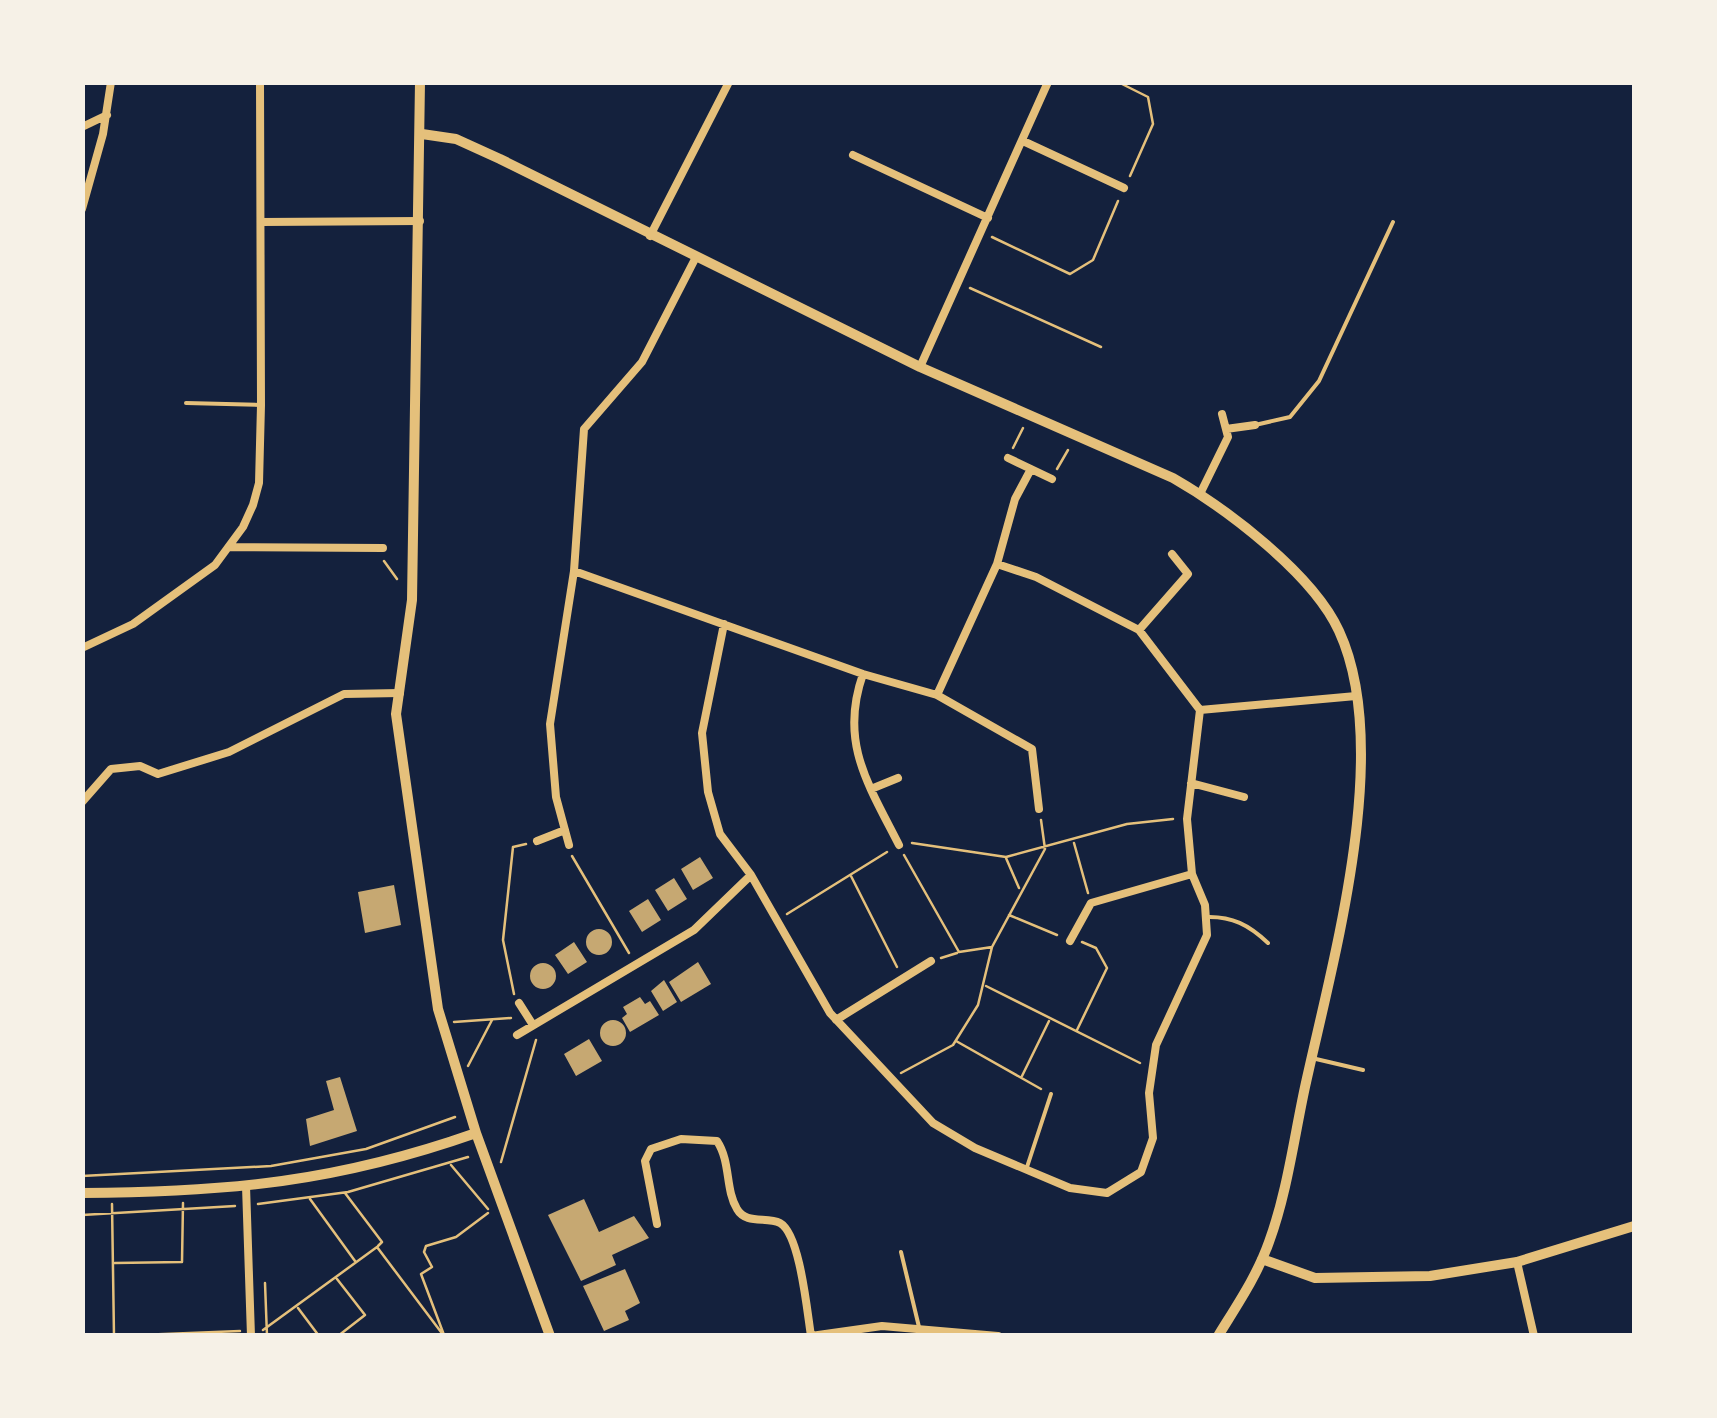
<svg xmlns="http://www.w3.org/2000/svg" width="1717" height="1418" font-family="Jost,sans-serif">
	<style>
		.building { fill: #c6a872 }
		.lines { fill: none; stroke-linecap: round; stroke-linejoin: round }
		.path { stroke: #e5c07b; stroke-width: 2.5 }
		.service { stroke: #e5c07b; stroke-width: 4 }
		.minor { stroke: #e5c07b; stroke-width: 8 }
		.tertiary { stroke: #e5c07b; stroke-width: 10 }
	</style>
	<rect width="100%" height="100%" fill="#14213d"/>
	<path class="building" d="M700 857 713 878 693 890 681 869Z
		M674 878 687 899 668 911 655 890Z
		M394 885 401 925 365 933 358 892Z
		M648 899 661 920 642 932 629 911Z
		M586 942a13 13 0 1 1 26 0a13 13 0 1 1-26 0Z
		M574 942 587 962 568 974 555 955Z
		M698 962 711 984 681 1002 669 982Z
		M530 976a13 13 0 1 1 26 0a13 13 0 1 1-26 0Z
		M664 980 677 1002 663 1011 651 991Z
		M640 997 645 1004 650 1001 659 1015 630 1032 622 1018 627 1014 623 1007Z
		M600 1033a13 13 0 1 1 26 0a13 13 0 1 1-26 0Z
		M589 1039 602 1061 576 1076 564 1054Z
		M340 1077 357 1131 310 1146 306 1119 334 1110 326 1081Z
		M584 1199 599 1232 634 1216 649 1238 612 1255 616 1265 581 1281 548 1215Z
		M625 1269 640 1303 625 1311 629 1320 604 1331 583 1286Z"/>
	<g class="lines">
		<path class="path" d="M1118 82 1148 97 1153 124 1130 176
			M992 237 1070 274 1093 260 1118 201
			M970 288 1101 347
			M1013 448 1023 428
			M1057 469 1068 450
			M384 561 397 579
			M912 843 1006 857 1127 824 1173 819
			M1074 843 1088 893
			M904 855 959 952 992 947
			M572 856 629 953
			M1006 858 1019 888
			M851 876 897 967
			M787 914 887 852
			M1009 915 1057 935
			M941 958 957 953
			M986 986 1140 1063
			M514 994 503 940 513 847 526 844
			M454 1022 511 1018
			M1077 1030 1107 968 1096 948 1082 942
			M956 1041 1041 1089
			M468 1066 492 1020
			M901 1073 953 1045 978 1005 992 947 1045 849 1041 820
			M1022 1076 1049 1021
			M501 1162 536 1040
			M451 1165 488 1209
			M82 1176 271 1166 366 1149 455 1117
			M345 1193 382 1242 378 1246
			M310 1199 355 1261
			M112 1204 114 1336 240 1331
			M258 1204 348 1192 468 1157
			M82 1215 235 1206
			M115 1263 182 1262 183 1203
			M337 1279 365 1315 338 1336
			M265 1283 267 1336
			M298 1308 319 1336
			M263 1330 377 1247 444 1336
			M444 1335 421 1274 432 1267 424 1252 426 1246 456 1237 488 1213"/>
		<path class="service" d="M186 403 261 405
			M1255 425 1290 417 1319 381 1393 222
			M1206 917C1232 916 1249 925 1268 943
			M1316 1059 1363 1070
			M1027 1167 1051 1094
			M901 1252 919 1327"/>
		<path class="minor" d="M82 127 107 115
			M1023 141 1124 188
			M853 155 988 218
			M82 209 103 134 111 82
			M261 222 420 221
			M650 236 729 82
			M920 367 1048 82
			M1226 429 1255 425
			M1008 458 1052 479
			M1200 494 1228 437 1222 414
			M230 547 383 548
			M574 571 863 674 937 695 1032 749 1039 809
			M724 624 702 733 708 792 720 834 751 875 830 1013 933 1123 975 1148 1070 1188 1107 1193 1141 1172 1153 1138 1149 1093 1156 1045 1207 935 1205 905 1192 874 1187 819 1200 710 1139 630 1036 577 997 564
			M1139 630 1188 574 1172 554
			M82 648 133 624 215 565 243 527 253 505 259 483 261 405 260 82
			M863 674C839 742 868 784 899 845
			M937 695 997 564 1015 499 1031 469
			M1200 710 1356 696
			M1191 783 1244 797
			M871 789 898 778
			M82 802 111 769 140 766 158 774 229 752 344 694 400 693
			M537 841 565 830
			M569 845 556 797 550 724 574 571 584 429 642 362 695 259
			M1070 941 1091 903 1192 874
			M519 1003 533 1025
			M836 1020 931 961
			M517 1035 694 930 751 875
			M246 1186 251 1336
			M657 1224 645 1161 651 1149 681 1139 717 1141C731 1162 725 1189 737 1209 746 1225 767 1216 780 1223 800 1234 807 1311 811 1336L882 1326 998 1336
			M1517 1262 1534 1336"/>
		<path class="tertiary" d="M420 82 412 600 396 714 438 1009 476 1133 550 1336
			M422 134 456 139 500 159 920 367 1173 478C1227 509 1313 574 1339 631 1394 750 1332 963 1305 1087 1294 1138 1287 1193 1269 1242 1257 1276 1237 1305 1218 1336
			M82 1193C229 1192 337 1182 476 1133
			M1262 1259 1315 1278 1430 1276 1517 1262 1634 1226"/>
	</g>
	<rect width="1717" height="1418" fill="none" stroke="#f6f1e7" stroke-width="170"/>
</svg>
